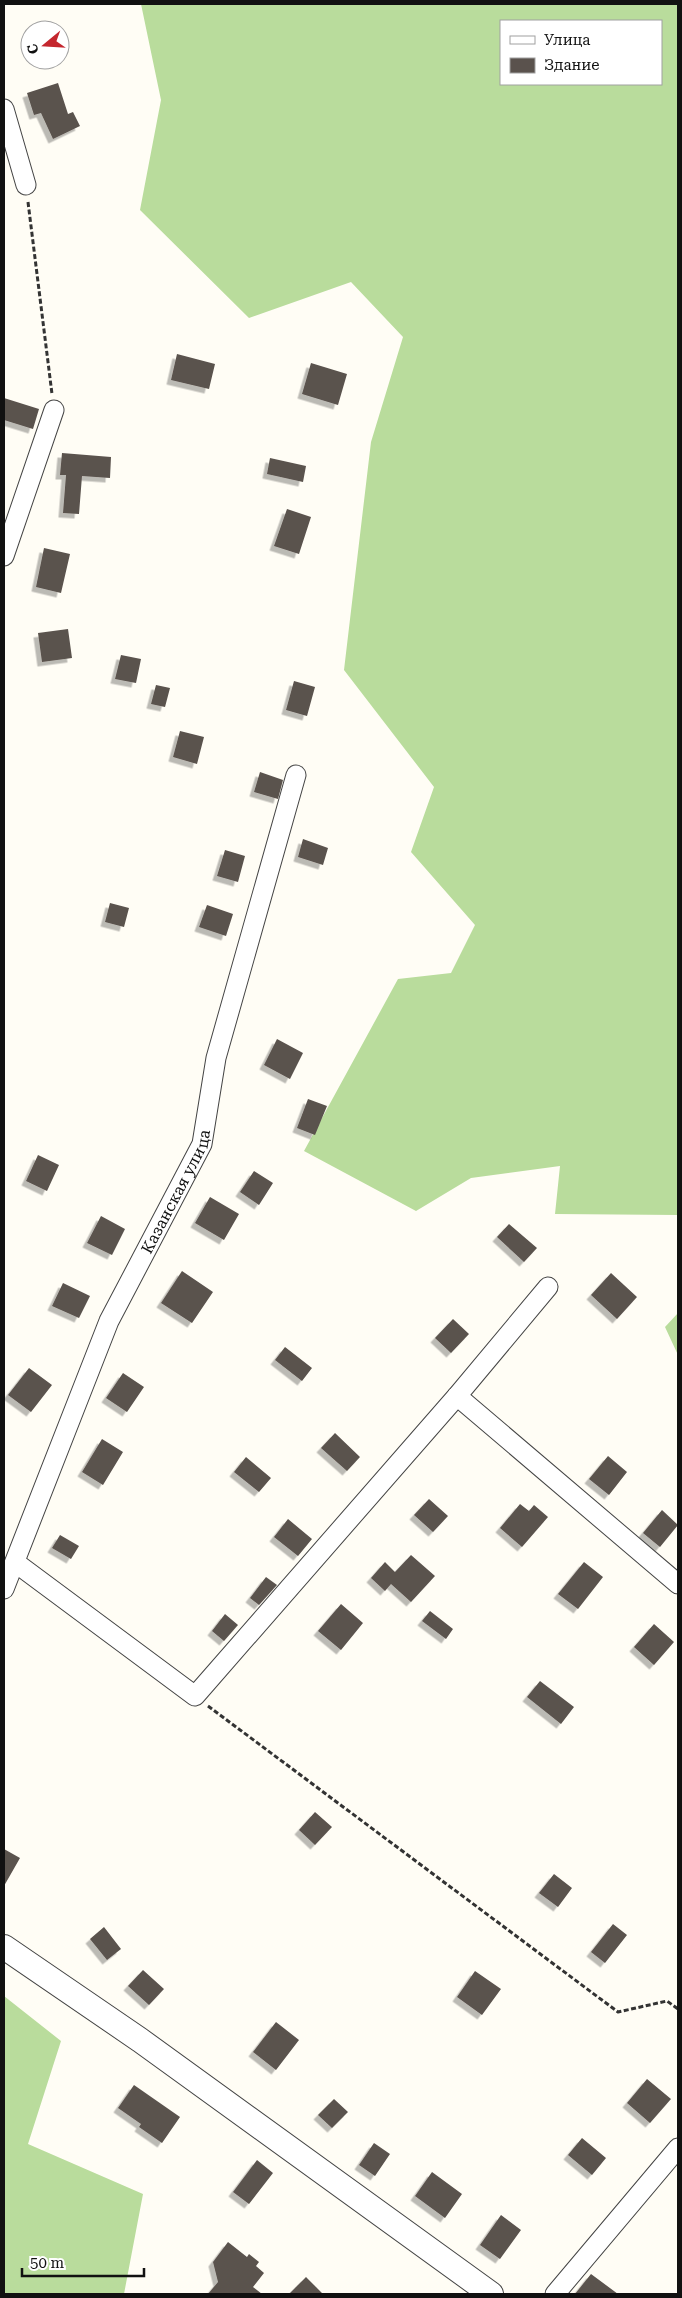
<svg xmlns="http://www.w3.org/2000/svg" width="682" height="2298" font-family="'Roboto Serif',serif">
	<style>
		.forest { fill: #b9dc9c; fill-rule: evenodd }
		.building { fill: #5a524d; filter: url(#shadow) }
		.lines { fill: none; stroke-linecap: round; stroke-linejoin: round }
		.minor-casing { stroke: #444; stroke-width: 21 }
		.tertiary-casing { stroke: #444; stroke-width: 26 }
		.path { stroke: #333; stroke-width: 3; stroke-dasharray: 5 2.5; stroke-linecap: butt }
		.minor { stroke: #fff; stroke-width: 19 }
		.tertiary { stroke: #fff; stroke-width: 24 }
		.labels { text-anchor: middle; stroke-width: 5; stroke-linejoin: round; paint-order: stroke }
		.street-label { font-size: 16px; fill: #111; stroke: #fff }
	</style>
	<defs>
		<filter id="shadow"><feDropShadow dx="-4.5" dy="4.5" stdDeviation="0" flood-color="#0004"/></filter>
	</defs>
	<rect width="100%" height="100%" fill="#fffdf5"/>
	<path class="forest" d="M141 4H678V1215L555 1214 560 1166 471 1178 416 1211 304 1151 398 979 451 973 475 925 411 852 434 787 344 670 371 442 403 337 351 282 249 318 140 210 161 100ZM501 21H661V84H501Z
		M678 1313V1355L665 1327Z
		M4 1996 61 2041 28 2144 143 2194 124 2294H4Z"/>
	<path class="building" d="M58 83 68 114 73 112 80 126 53 139 41 113 34 115 27 93Z
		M177 354 215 364 209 389 171 380Z
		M311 363 347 374 338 405 302 394Z
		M4 398 39 409 33 429 4 420Z
		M62 453 111 457 110 478 82 476 79 514 63 513 66 475H60Z
		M270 458 306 466 303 482 267 474Z
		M287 509 311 517 299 554 274 546Z
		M44 548 70 554 61 593 36 587Z
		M68 629 72 658 42 662 38 633Z
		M121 655 141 659 136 683 115 679Z
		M294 681 315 687 307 716 286 710Z
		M156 685 170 688 165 707 151 704Z
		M180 731 204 737 197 764 173 757Z
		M260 772 283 780 278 799 254 792Z
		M303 839 328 848 323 865 298 857Z
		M225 850 245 856 238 882 217 876Z
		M110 903 129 908 124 927 105 922Z
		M207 905 233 914 226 936 199 927Z
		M277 1039 303 1053 290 1079 264 1065Z
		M308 1099 327 1106 315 1135 297 1128Z
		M38 1155 59 1165 47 1191 26 1181Z
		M254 1171 273 1183 259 1205 240 1192Z
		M210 1197 239 1214 224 1240 195 1223Z
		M101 1216 125 1229 112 1255 87 1243Z
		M509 1224 537 1248 524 1262 497 1237Z
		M182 1271 213 1292 192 1323 161 1303Z
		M611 1273 637 1297 617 1319 591 1295Z
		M63 1283 90 1296 79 1318 52 1306Z
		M453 1319 469 1334 451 1353 435 1338Z
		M285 1347 312 1368 302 1381 275 1360Z
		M29 1368 52 1385 31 1412 8 1395Z
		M123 1373 144 1387 127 1412 106 1398Z
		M335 1433 360 1457 347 1471 321 1448Z
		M102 1439 123 1452 103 1485 82 1472Z
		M608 1456 627 1472 609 1495 589 1479Z
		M246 1457 271 1478 259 1492 234 1472Z
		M429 1499 448 1516 433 1532 414 1515Z
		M520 1504 529 1511 534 1505 548 1517 522 1547 500 1528Z
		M662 1510 678 1525 660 1547 643 1533Z
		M288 1519 312 1539 298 1556 274 1537Z
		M60 1535 79 1546 71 1559 52 1548Z
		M411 1555 435 1576 411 1602 391 1584 385 1591 371 1578 385 1562 395 1572Z
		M584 1562 603 1577 578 1609 558 1594Z
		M266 1577 277 1585 259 1605 250 1598Z
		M341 1604 363 1623 341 1650 318 1631Z
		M430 1611 453 1629 446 1639 422 1621Z
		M225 1614 238 1625 224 1641 212 1631Z
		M654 1624 674 1642 654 1665 634 1647Z
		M540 1681 574 1707 561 1724 527 1697Z
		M315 1812 332 1827 315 1845 299 1830Z
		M4 1849 20 1858 4 1886Z
		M554 1874 572 1888 558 1907 539 1893Z
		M613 1924 627 1935 605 1963 591 1952Z
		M104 1927 121 1949 107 1960 90 1939Z
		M143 1970 164 1989 149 2005 128 1986Z
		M475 1971 501 1989 482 2015 457 1997Z
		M276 2022 299 2040 276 2070 253 2052Z
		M647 2079 671 2099 650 2123 627 2103Z
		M134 2085 180 2117 162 2143 139 2127 141 2124 118 2108Z
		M334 2099 348 2112 332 2128 318 2115Z
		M582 2138 606 2158 592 2175 568 2155Z
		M374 2143 390 2154 375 2176 359 2165Z
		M257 2160 273 2173 249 2204 233 2192Z
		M432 2172 462 2194 445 2218 415 2196Z
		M501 2215 521 2230 500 2259 480 2245Z
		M228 2242 247 2257 249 2254 259 2262 256 2266 264 2273 253 2287 262 2294H208L218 2282 213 2262Z
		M591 2274 618 2294H575Z
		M306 2277 323 2294H289Z"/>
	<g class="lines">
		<g class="minor-casing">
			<g id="minor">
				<path d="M4 109 26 185"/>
				<path d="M4 556 54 410"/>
				<path d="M457 1396 678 1584"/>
				<path d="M16 1563 195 1696 457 1396 548 1287"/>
				<path id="s1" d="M4 1589 109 1321 202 1144 216 1058 296 775"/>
				<path d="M555 2294 678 2148"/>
			</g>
		</g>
		<g class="tertiary-casing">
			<path id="tertiary" d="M4 1947 140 2040 491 2294"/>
		</g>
		<path class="path" d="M28 202 52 394
			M208 1706 618 2012 667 2001 678 2009"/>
		<use href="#minor" class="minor"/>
		<use href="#tertiary" class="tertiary"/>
	</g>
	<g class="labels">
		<g class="street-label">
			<text dy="6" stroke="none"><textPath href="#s1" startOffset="434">Казанская улица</textPath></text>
		</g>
	</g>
	<rect width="682" height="2298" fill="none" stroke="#111111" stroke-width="10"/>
	<rect x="500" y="20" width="162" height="65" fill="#ffffff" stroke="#a0a0a0"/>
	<rect x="510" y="36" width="25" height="8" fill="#ffffff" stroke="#a0a0a0"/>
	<text x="544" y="45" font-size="15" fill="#111111">Улица</text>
	<rect x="510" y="58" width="25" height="15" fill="#5a524d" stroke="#a0a0a0"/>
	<text x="544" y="70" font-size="15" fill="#111111">Здание</text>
	<g transform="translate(45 45) rotate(252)"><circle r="24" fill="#ffffff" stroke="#a0a0a0"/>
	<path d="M0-4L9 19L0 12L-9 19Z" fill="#c4262e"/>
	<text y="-8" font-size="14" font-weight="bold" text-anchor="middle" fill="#111111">С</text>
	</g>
	<path d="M22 2268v8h122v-8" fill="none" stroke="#111111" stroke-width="2.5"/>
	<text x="30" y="2268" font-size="15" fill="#111111" stroke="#ffffff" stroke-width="4" paint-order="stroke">50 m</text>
</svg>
